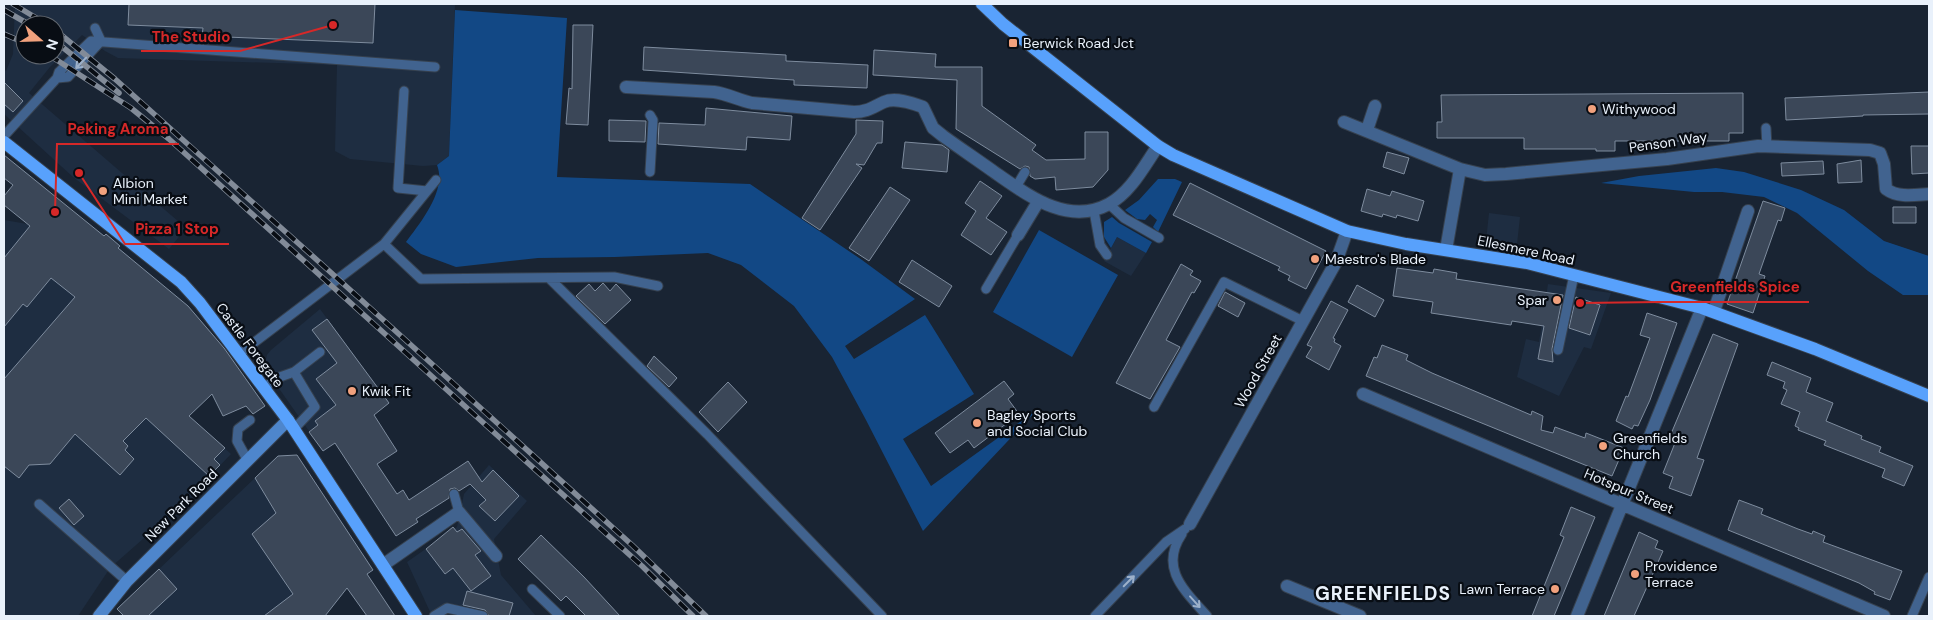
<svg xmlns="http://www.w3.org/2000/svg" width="1933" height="620" font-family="'DM Sans',sans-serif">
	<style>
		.built { fill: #1e2d41; fill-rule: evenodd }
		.green { fill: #124885 }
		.building { fill: #3b4758; stroke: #7e8c9e }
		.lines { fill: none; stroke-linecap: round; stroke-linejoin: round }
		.lane-casing { stroke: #36414f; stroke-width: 11 }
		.street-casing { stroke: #36414f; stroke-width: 14 }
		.secondary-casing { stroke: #36414f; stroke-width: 14 }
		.primary-casing { stroke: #36414f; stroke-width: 14 }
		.lane { stroke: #41638f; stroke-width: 9 }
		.street { stroke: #41638f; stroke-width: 12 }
		.secondary { stroke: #4e86cc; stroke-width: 12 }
		.primary { stroke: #58a1fc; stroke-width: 12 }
		.rail-casing { stroke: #828b98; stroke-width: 5.5 }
		.rail { stroke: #080d14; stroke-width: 4; stroke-dasharray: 11; stroke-linecap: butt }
		.oneway { stroke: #9db1ca }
		.poi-dot { fill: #f1a17d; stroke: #080d14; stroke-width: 2 }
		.labels { text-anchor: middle; stroke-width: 4.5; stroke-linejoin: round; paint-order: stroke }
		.poi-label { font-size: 14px; fill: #e9f1fb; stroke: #080d14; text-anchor: start }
		.street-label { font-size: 14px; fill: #e9f1fb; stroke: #080d14 }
		.district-label { font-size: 19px; font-weight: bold; letter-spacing: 1px; fill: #e9f1fb; stroke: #080d14 }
		.leader { fill: none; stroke: #d62828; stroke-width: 2 }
		.callout-dot { fill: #d62828; stroke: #080d14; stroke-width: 2 }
		.callout-label { font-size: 15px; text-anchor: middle; font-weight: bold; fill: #d62828; stroke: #080d14; stroke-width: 4.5; stroke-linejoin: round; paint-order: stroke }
	</style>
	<rect width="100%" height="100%" fill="#192433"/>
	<path class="built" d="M15 4H455L449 156 437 165 423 166 350 159 335 151 337 65 118 58 105 51 82 35 50 67 29 93 186 228 169 249 73 177 4 114V69L6 71 13 54ZM25 25H55V55H25Z
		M1489 213 1520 217 1517 244 1486 241Z
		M4 220 104 237 106 234 120 246 118 249 188 306 236 362 220 385 189 416 231 454 186 501 110 568 78 616H4Z
		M1117 237 1146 253 1131 276 1104 261Z
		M1548 284 1611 293 1591 349 1584 347 1559 396 1517 377 1526 339 1539 342Z
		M320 309 389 403 323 451 266 370 265 365 267 355 271 350Z
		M297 455 373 570 347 588 325 616H124L117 609 278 456Z
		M489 465 527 501 494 539 501 575 536 616H432L407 562 457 527 464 494Z"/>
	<path class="green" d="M455 10 567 18 557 177 750 184 862 260 915 299 845 346 854 359 925 315 974 394 903 439 931 486 1038 409 923 531 866 420 832 357 794 306 741 265 708 253 615 257 538 258 456 267 421 254 406 242C421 222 447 190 437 165L449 156Z
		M1716 168 1744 172 1801 190 1844 210 1884 241 1929 256V295H1903L1868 271 1797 213 1764 197 1722 192H1694L1601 183 1639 176Z
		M1158 179H1175L1182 182 1158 232 1153 227 1157 220 1150 214 1145 220 1137 219 1125 210 1139 200Z
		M1112 217 1119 223 1152 242 1146 253 1117 237 1111 248 1104 237V222Z
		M1039 230 1118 275 1072 357 993 312Z"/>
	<path class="building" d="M129 4H375L373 43 202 36 203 28 128 25Z
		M573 25H593L588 125 566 124 569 88 572 89Z
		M644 47 786 55V61L868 65 867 88 794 85V80L643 70Z
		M874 50 936 54 935 67H982V106L1036 145 1032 150 1046 160 1085 159V132H1108V170L1093 187 1056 190 1055 177 1035 179 1030 176 1029 167 1025 166 1020 169 956 129 957 80 873 75Z
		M4 82 23 101 13 112 4 104Z
		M1929 92V114L1863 115V116L1786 120 1785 98Z
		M1743 93V133H1729V141H1615V151H1596V149H1524V138H1437V122H1442L1441 95Z
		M706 108 792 116 790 140 747 137 746 150 658 144 659 123 705 125Z
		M609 120 646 121 645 142 609 141Z
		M856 120 883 121 882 143H877L864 165 856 164 862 168 820 230 802 218 856 134Z
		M905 142 942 145 949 150 947 172 902 168Z
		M1911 146H1929V173L1912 174Z
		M1387 152 1409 158 1404 174 1383 167Z
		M4 155 104 236 106 234 120 246 118 248 188 306 224 348 265 406 253 414 246 406 223 416 212 394 189 416 225 448 214 459 220 465 209 476 146 418 123 441 128 446 125 450 134 459 120 475 75 434 50 464 29 465 19 478 4 466V379L75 297 51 278 27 307 23 304 4 327V258L30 226 4 205V196L13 185 4 178Z
		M1861 160 1862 182 1838 183 1837 164Z
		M1823 161 1824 174 1782 176 1781 163Z
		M980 181 1002 196 986 218 1007 232 991 255 961 235 976 211 965 203Z
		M1190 183 1326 251 1306 289 1288 280 1290 276 1278 270 1280 267 1173 215Z
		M890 187 910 200 869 261 849 248Z
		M1367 189 1390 196 1392 191 1424 201 1418 221 1397 215 1396 218 1383 214 1382 217 1361 211Z
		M1763 201 1785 208 1781 221 1778 220 1759 274 1765 276 1753 313 1727 304Z
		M1893 207H1916V223H1893Z
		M912 260 952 286 939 307 899 282Z
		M1181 264 1193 271 1190 275 1201 281 1194 293 1192 292 1166 340 1180 347 1150 399 1116 383Z
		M1397 268 1433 273 1434 269 1457 273 1456 279 1563 295 1552 349 1553 362 1538 359 1544 326 1512 321 1511 325 1431 313 1433 302 1393 296Z
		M603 283 610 291 616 284 631 300 605 324 576 296 589 284 595 291Z
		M1357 285 1384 300 1375 317 1348 302Z
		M1225 292 1245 303 1238 317 1218 306Z
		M1576 297 1600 305 1590 335 1569 328Z
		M1331 301 1348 310 1333 338 1335 339 1334 342 1341 346 1329 370 1306 357 1312 347 1307 345Z
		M1647 313 1677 323 1650 400 1638 426 1634 425 1632 429 1616 421 1626 396 1628 397 1650 338 1640 335Z
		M327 319 389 403 374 415 397 451 377 464 397 494 403 490 409 500 468 461 482 482 493 470 519 496 495 521 479 506 486 500 470 484 459 491 455 488 450 489 449 498 416 519 418 522 396 536 335 443 323 451 309 432 318 425 315 421 336 405 316 379 337 363 312 330Z
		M1713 334 1738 344 1697 458 1704 460 1691 496 1669 488 1673 477 1663 473 1675 443 1668 441Z
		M1382 345 1408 355 1406 360 1432 373 1531 415 1532 411 1543 416 1541 430 1553 433 1555 427 1585 438 1586 433 1624 448 1612 476 1366 376 1374 357 1377 358Z
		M654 356 677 378 669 387 647 366Z
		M1772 362 1811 378 1806 392 1833 403 1826 421 1862 436 1861 439 1881 447 1879 452 1913 466 1904 486 1882 477 1885 469 1824 445 1826 441 1798 430 1799 428 1795 426 1800 412 1781 404 1787 390 1783 388 1785 382 1767 375Z
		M1004 381 1014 394 1008 399 1019 414 974 448 968 440 950 453 935 433Z
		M728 382 747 402 718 432 699 412Z
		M297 455 373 570 367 574 395 616H367L347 588 325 616H264L293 594 252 534 276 513 255 478 278 456Z
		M69 499 84 516 74 525 59 508Z
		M1739 500 1763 509 1761 514 1798 529 1812 534 1813 531 1825 536 1823 542 1902 571 1890 600 1874 594 1875 592 1859 583 1728 530Z
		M1571 507 1595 517 1554 616H1532L1564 537 1560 535Z
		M453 527 457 532 462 529 481 551 475 555 491 576 471 591 453 568 445 574 426 549Z
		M1639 532 1658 541 1655 548 1663 551 1634 616H1604Z
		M541 535 584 577 620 616H586L566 596 561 601 518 559Z
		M159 569 177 589 148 616H124L117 609Z
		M467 591 513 603 509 616H489L485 610 463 605Z"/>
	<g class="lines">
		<g class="lane-casing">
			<path id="lane" d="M95 28 101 41
				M57 78 68 77 101 41
				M404 91 398 188 427 191
				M650 115 653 120 650 172
				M1766 128 1767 147
				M4 136 57 78 59 72 91 41 435 67
				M1016 187 1025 172
				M1109 204 1124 218 1159 238
				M1094 211 1100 245 1107 255
				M384 244 421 279 614 277 658 286
				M550 279 707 434 882 616
				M986 289 1018 235
				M1558 350 1574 275
				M239 354 384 244 436 180
				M294 372 320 352
				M264 388 277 378 294 372 315 407 294 429
				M1154 407 1224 282 1303 321
				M248 461 237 441 238 429 250 420
				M454 494 459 512
				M39 504 127 581
				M1182 534C1159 568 1184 590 1207 616
				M532 589 560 616
				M434 616 447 608 483 616
				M1095 616 1166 542 1185 529
				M1912 616 1929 577"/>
		</g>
		<g class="street-casing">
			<path id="street" d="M626 87 714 92C728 94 738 100 752 103L854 112C867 112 873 107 884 102 895 97 912 103 923 107L933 128 943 136C961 149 979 161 997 174 1029 196 1068 226 1109 204 1131 192 1144 166 1158 146
				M1344 122 1460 169
				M1367 130 1375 106
				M1018 235 1038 202
				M1446 250 1460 169 1485 175 1506 174 1667 159 1758 146 1870 150 1880 153 1884 164 1886 189C1898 198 1914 195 1929 194
				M1714 311 1748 211
				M1363 394 1884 616
				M1190 524 1336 262 1347 231
				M383 565 459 512 496 556
				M1287 586 1360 616
				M1577 616 1702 308"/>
		</g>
		<g class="secondary-casing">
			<path id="secondary" d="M99 616 127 581 288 420"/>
		</g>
		<g class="primary-casing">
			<path id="primary" d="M982 4 1003 24 1158 146 1173 155 1347 231 1406 244 1527 263 1702 308 1815 349 1929 396
				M4 142 181 282 200 303 288 420 416 616"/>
		</g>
		<use href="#lane" class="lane"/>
		<use href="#street" class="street"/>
		<use href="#secondary" class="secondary"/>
		<use href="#primary" class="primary"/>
		<g class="rail-casing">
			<path id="rail" d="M13 4 48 25
				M4 10 30 25
				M55 30 115 79 327 269 632 545 706 616
				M4 34 25 43
				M55 41 119 93
				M49 55 131 108 169 139 642 566 693 616"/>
		</g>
		<use href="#rail" class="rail"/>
	</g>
	<defs><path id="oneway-shaft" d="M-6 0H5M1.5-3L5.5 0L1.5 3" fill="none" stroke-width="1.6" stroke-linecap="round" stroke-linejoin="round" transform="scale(1.25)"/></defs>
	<g class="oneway">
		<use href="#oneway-shaft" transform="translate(81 63) rotate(134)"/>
		<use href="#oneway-shaft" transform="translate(1129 581) rotate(-45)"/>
		<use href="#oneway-shaft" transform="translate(1195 602) rotate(48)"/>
	</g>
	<g class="poi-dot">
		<rect x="1008" y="38" width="10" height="10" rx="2.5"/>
		<circle cx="1592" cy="109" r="5"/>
		<circle cx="103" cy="191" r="5"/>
		<circle cx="1315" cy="259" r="5"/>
		<circle cx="1557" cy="300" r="5"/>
		<circle cx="352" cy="391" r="5"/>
		<circle cx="977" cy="423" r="5"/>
		<circle cx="1603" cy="446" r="5"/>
		<circle cx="1635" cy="574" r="5"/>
		<circle cx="1555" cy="589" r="5"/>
	</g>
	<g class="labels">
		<g class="poi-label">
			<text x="1023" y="48">Berwick Road Jct</text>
			<text x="1602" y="114">Withywood</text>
			<text x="113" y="188">Albion<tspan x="113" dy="16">Mini Market</tspan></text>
			<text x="1325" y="264">Maestro's Blade</text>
			<text x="1547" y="305" text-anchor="end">Spar</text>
			<text x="362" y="396">Kwik Fit</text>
			<text x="987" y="420">Bagley Sports<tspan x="987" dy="16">and Social Club</tspan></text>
			<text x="1613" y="443">Greenfields<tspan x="1613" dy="16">Church</tspan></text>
			<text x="1645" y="571">Providence<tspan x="1645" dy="16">Terrace</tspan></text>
			<text x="1545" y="594" text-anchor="end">Lawn Terrace</text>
		</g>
		<g class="street-label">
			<text transform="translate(1668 142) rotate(-8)" y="5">Penson Way</text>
			<text transform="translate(1526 250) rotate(12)" y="5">Ellesmere Road</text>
			<text transform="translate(250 345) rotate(53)" y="5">Castle Foregate</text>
			<text transform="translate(1258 371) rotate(-61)" y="5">Wood Street</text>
			<text transform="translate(1629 491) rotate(23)" y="5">Hotspur Street</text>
			<text transform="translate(181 505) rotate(-45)" y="5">New Park Road</text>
		</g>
		<g class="district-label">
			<text x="1383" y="600">GREENFIELDS</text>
		</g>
	</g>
	<path class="leader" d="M333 25L240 51H141M55 212L57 144H179M79 173L125 244H229M1580 303L1660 302H1809"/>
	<g class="callout-dot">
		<circle cx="333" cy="25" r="5"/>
		<circle cx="55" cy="212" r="5"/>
		<circle cx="79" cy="173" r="5"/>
		<circle cx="1580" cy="303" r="5"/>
	</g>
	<g class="callout-label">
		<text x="191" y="42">The Studio</text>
		<text x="118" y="134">Peking Aroma</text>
		<text x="177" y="234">Pizza 1 Stop</text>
		<text x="1735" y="292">Greenfields Spice</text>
	</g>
	<rect width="1933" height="620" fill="none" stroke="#e9f1fb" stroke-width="10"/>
	<g transform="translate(40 40) rotate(110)"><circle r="24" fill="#080d14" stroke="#626870"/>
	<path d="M0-4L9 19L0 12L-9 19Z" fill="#f1a17d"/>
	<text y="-8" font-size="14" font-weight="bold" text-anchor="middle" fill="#e9f1fb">N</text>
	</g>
</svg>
